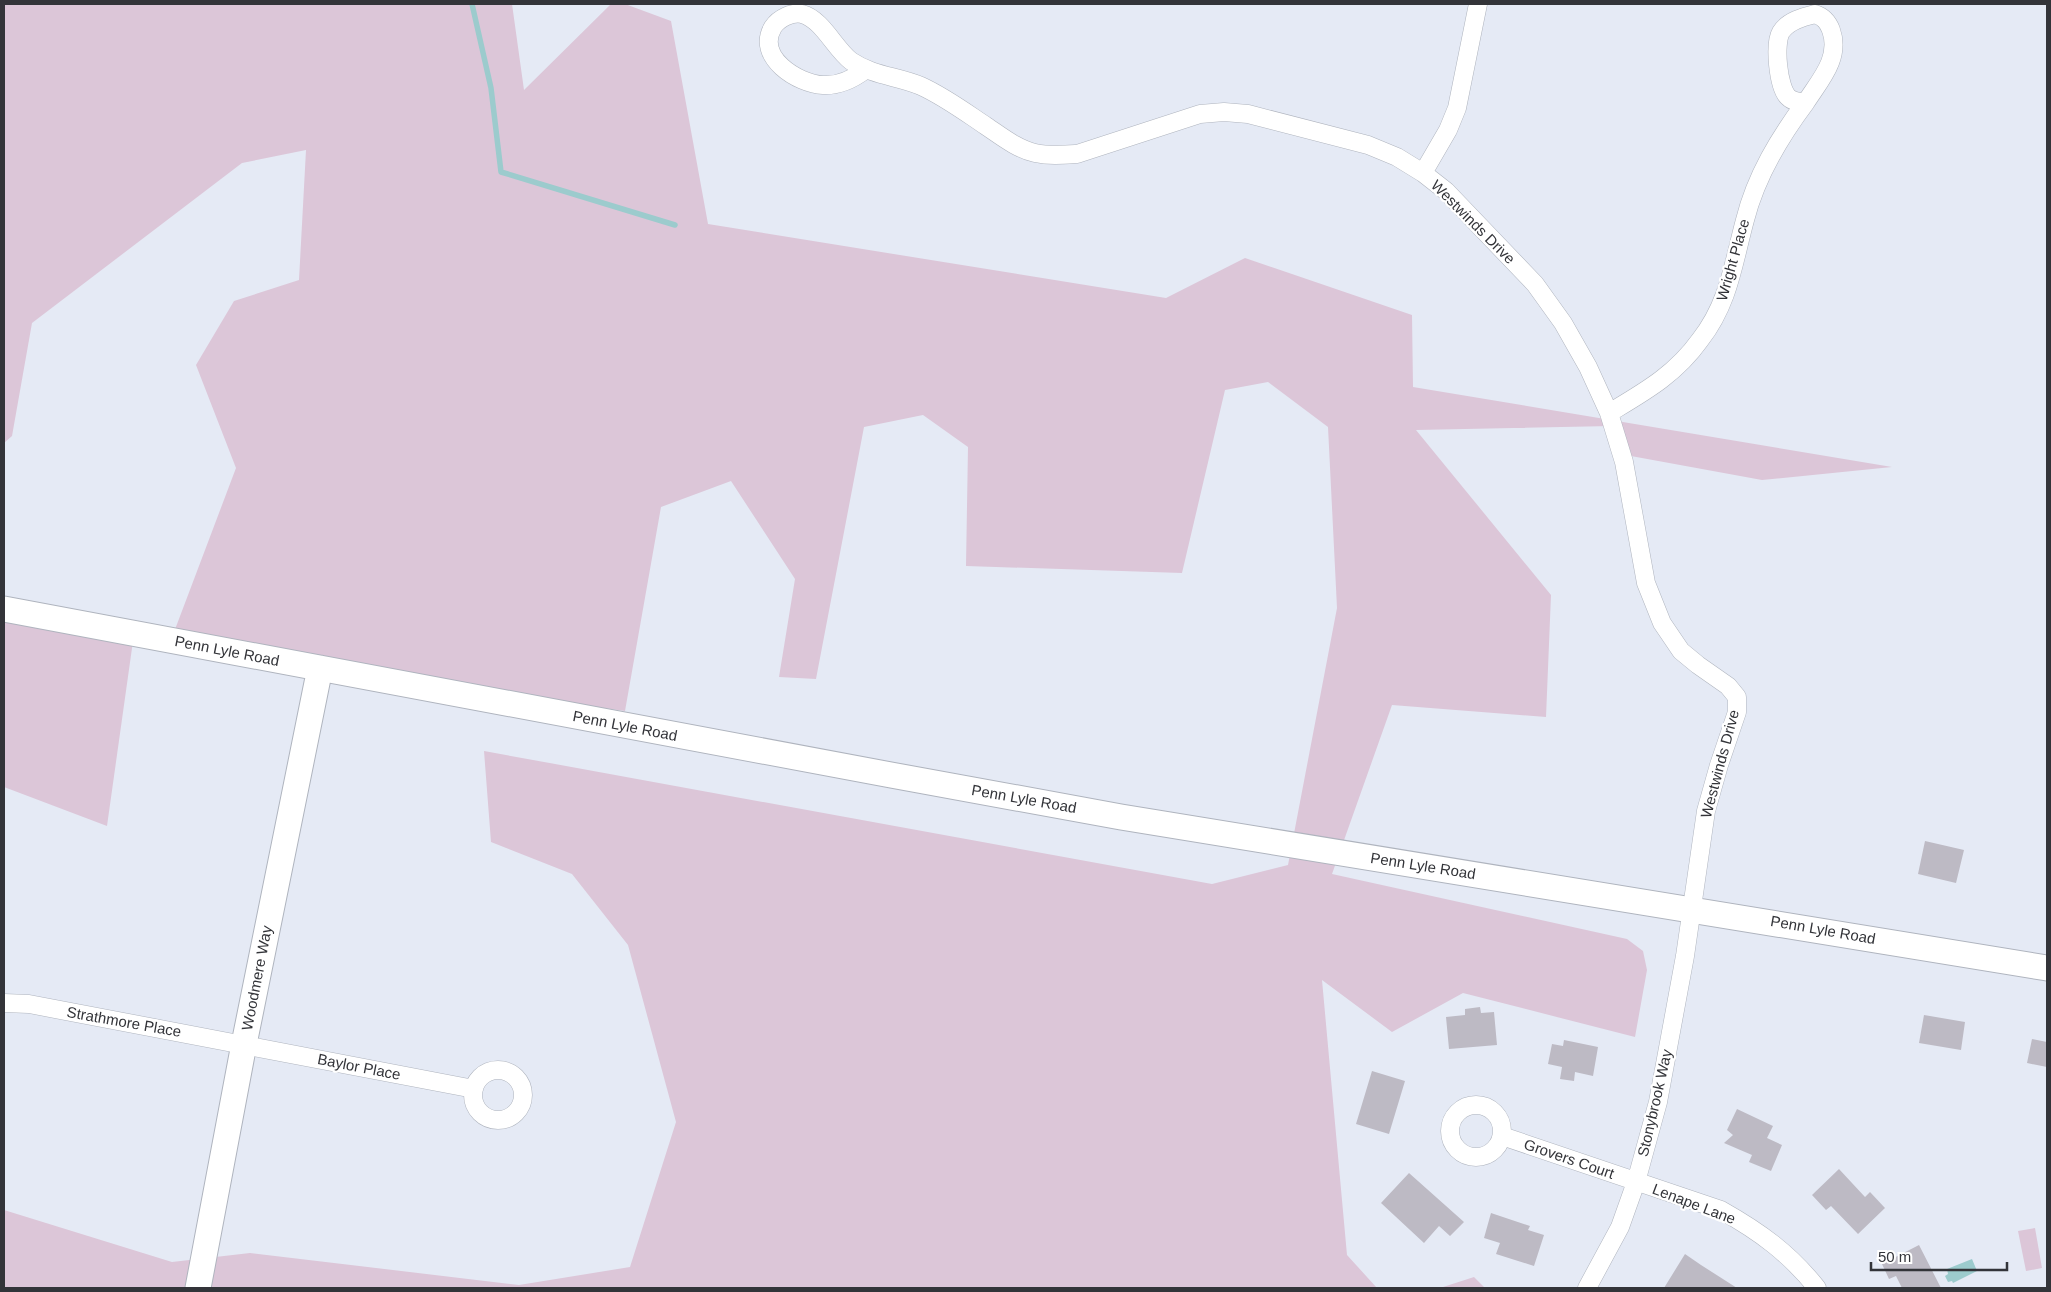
<svg xmlns="http://www.w3.org/2000/svg" width="2051" height="1292" font-family="Helvetica,sans-serif">
	<style>
		.green { fill: #dcc6d8 }
		.water { fill: #9ccbcd }
		.lines { fill: none; stroke-linecap: round; stroke-linejoin: round }
		.stream { stroke: #9ccbcd; stroke-width: 5.5 }
		.building { fill: #bdbac4 }
		.street-casing { stroke: #afb4be; stroke-width: 19 }
		.secondary-casing { stroke: #afb4be; stroke-width: 27 }
		.street { stroke: #fff; stroke-width: 18 }
		.secondary { stroke: #fff; stroke-width: 25 }
		.labels { text-anchor: middle; stroke-width: 4.5; stroke-linejoin: round; paint-order: stroke }
		.street-label { font-size: 15px; fill: #333439; stroke: #fff }
	</style>
	<rect width="100%" height="100%" fill="#e5eaf5"/>
	<path class="green" d="M4 4H512L524 90 611 4H625L671 21 708 224 1166 298 1245 258 1412 315 1413 387 1892 467 1762 480 1620 454 1612 426 1416 430 1551 595 1546 717 1392 705 1332 874 1627 939 1643 951 1647 970 1635 1037 1463 993 1392 1032 1322 980 1347 1255 1377 1288H4V1210L172 1262 250 1253 519 1285 630 1267 676 1122 628 945 572 874 491 842 484 751 1212 884 1288 865 1337 608 1328 427 1268 382 1225 390 1182 573 966 566 968 447 923 415 864 427 816 679 779 677 795 579 731 481 661 507 625 711 168 648 236 468 196 365 234 301 299 280 306 150 242 163 32 323 12 436 4 443Z
		M4 615 133 641 107 826 4 787Z
		M2035 1228 2042 1268 2026 1271 2018 1231Z
		M1474 1277 1485 1288H1440Z"/>
	<path class="water" d="M1972 1259 1977 1271 1953 1283 1952 1281 1948 1282 1945 1276 1948 1274 1947 1269Z"/>
	<g class="lines">
		<path class="stream" d="M472 4 491 88 501 172 675 225"/>
	</g>
	<path class="building" d="M1925 841 1964 850 1956 883 1918 874Z
		M1480 1007 1481 1013 1494 1012 1497 1045 1449 1049 1446 1017 1465 1015V1009Z
		M1924 1015 1965 1022 1961 1050 1919 1043Z
		M2032 1039 2047 1042V1067L2027 1063Z
		M1564 1040 1598 1047 1593 1076 1575 1072 1574 1081 1560 1079 1562 1067 1548 1064 1552 1044 1563 1046Z
		M1372 1071 1405 1081 1389 1134 1356 1124Z
		M1737 1109 1773 1126 1767 1138 1782 1145 1771 1171 1749 1162 1752 1155 1724 1143 1733 1135 1727 1130Z
		M1839 1169 1865 1197 1870 1192 1885 1208 1858 1234 1831 1206 1826 1210 1812 1195Z
		M1409 1173 1464 1222 1450 1236 1439 1226 1424 1243 1381 1203Z
		M1491 1213 1530 1226 1528 1230 1544 1235 1534 1266 1496 1254 1500 1243 1484 1238Z
		M1919 1245 1941 1288H1902L1896 1276 1889 1279 1882 1264Z
		M1685 1254 1701 1265 1737 1288H1664Z"/>
	<g class="lines">
		<g class="street-casing">
			<path id="street" d="M1815 14C1824 17 1828 22 1831 30 1841 58 1820 80 1806 102 1799 102 1793 102 1788 97 1778 87 1774 44 1781 32 1788 21 1803 17 1815 14Z
				M865 70C853 79 839 86 823 85 798 84 755 57 773 27 779 18 792 12 802 14 822 19 835 49 851 61 873 76 898 76 921 86 945 97 965 112 986 126 1001 136 1017 149 1035 153 1049 156 1062 155 1077 154L1200 114 1224 112 1248 114 1368 145 1397 157 1423 173 1446 191 1535 284 1563 323 1588 367 1609 413 1624 462 1646 583 1662 623 1681 651 1698 665 1728 686 1737 697V712L1719 765 1706 811 1685 956 1658 1102 1636 1182 1620 1227 1587 1288
				M1423 173 1448 130 1457 108 1478 4
				M1609 413C1644 392 1675 375 1700 340 1729 303 1733 264 1745 220 1756 176 1779 138 1806 102
				M4 1003 29 1004 474 1089
				M473 1095a25 25 0 1 1 50 0a25 25 0 1 1-50 0Z
				M1450 1131a26 26 0 1 1 52 0a26 26 0 1 1-52 0Z
				M1502 1136 1721 1210C1760 1232 1789 1253 1817 1288"/>
		</g>
		<g class="secondary-casing">
			<path id="secondary" d="M4 609 891 775 1121 817 2047 968
				M198 1288 244 1044 320 668"/>
		</g>
		<use href="#street" class="street"/>
		<use href="#secondary" class="secondary"/>
	</g>
	<g class="labels">
		<g class="street-label">
			<text transform="translate(1473 222) rotate(45)" y="5">Westwinds Drive</text>
			<text transform="translate(1733 260) rotate(-74)" y="5">Wright Place</text>
			<text transform="translate(227 651) rotate(11)" y="5">Penn Lyle Road</text>
			<text transform="translate(625 726) rotate(11)" y="5">Penn Lyle Road</text>
			<text transform="translate(1720 764) rotate(-75)" y="5">Westwinds Drive</text>
			<text transform="translate(1024 799) rotate(10)" y="5">Penn Lyle Road</text>
			<text transform="translate(1423 866) rotate(9)" y="5">Penn Lyle Road</text>
			<text transform="translate(1823 930) rotate(10)" y="5">Penn Lyle Road</text>
			<text transform="translate(257 978) rotate(-79)" y="5">Woodmere Way</text>
			<text transform="translate(124 1022) rotate(10)" y="5">Strathmore Place</text>
			<text transform="translate(359 1067) rotate(11)" y="5">Baylor Place</text>
			<text transform="translate(1655 1103) rotate(-77)" y="5">Stonybrook Way</text>
			<text transform="translate(1569 1159) rotate(19)" y="5">Grovers Court</text>
			<text transform="translate(1694 1204) rotate(21)" y="5">Lenape Lane</text>
		</g>
	</g>
	<rect width="2051" height="1292" fill="none" stroke="#333439" stroke-width="10"/>
	<path d="M1871 1262v8h136v-8" fill="none" stroke="#333439" stroke-width="2.5"/>
	<text x="1878" y="1262" font-size="15" fill="#333439" stroke="#ffffff" stroke-width="4" paint-order="stroke">50 m</text>
</svg>
